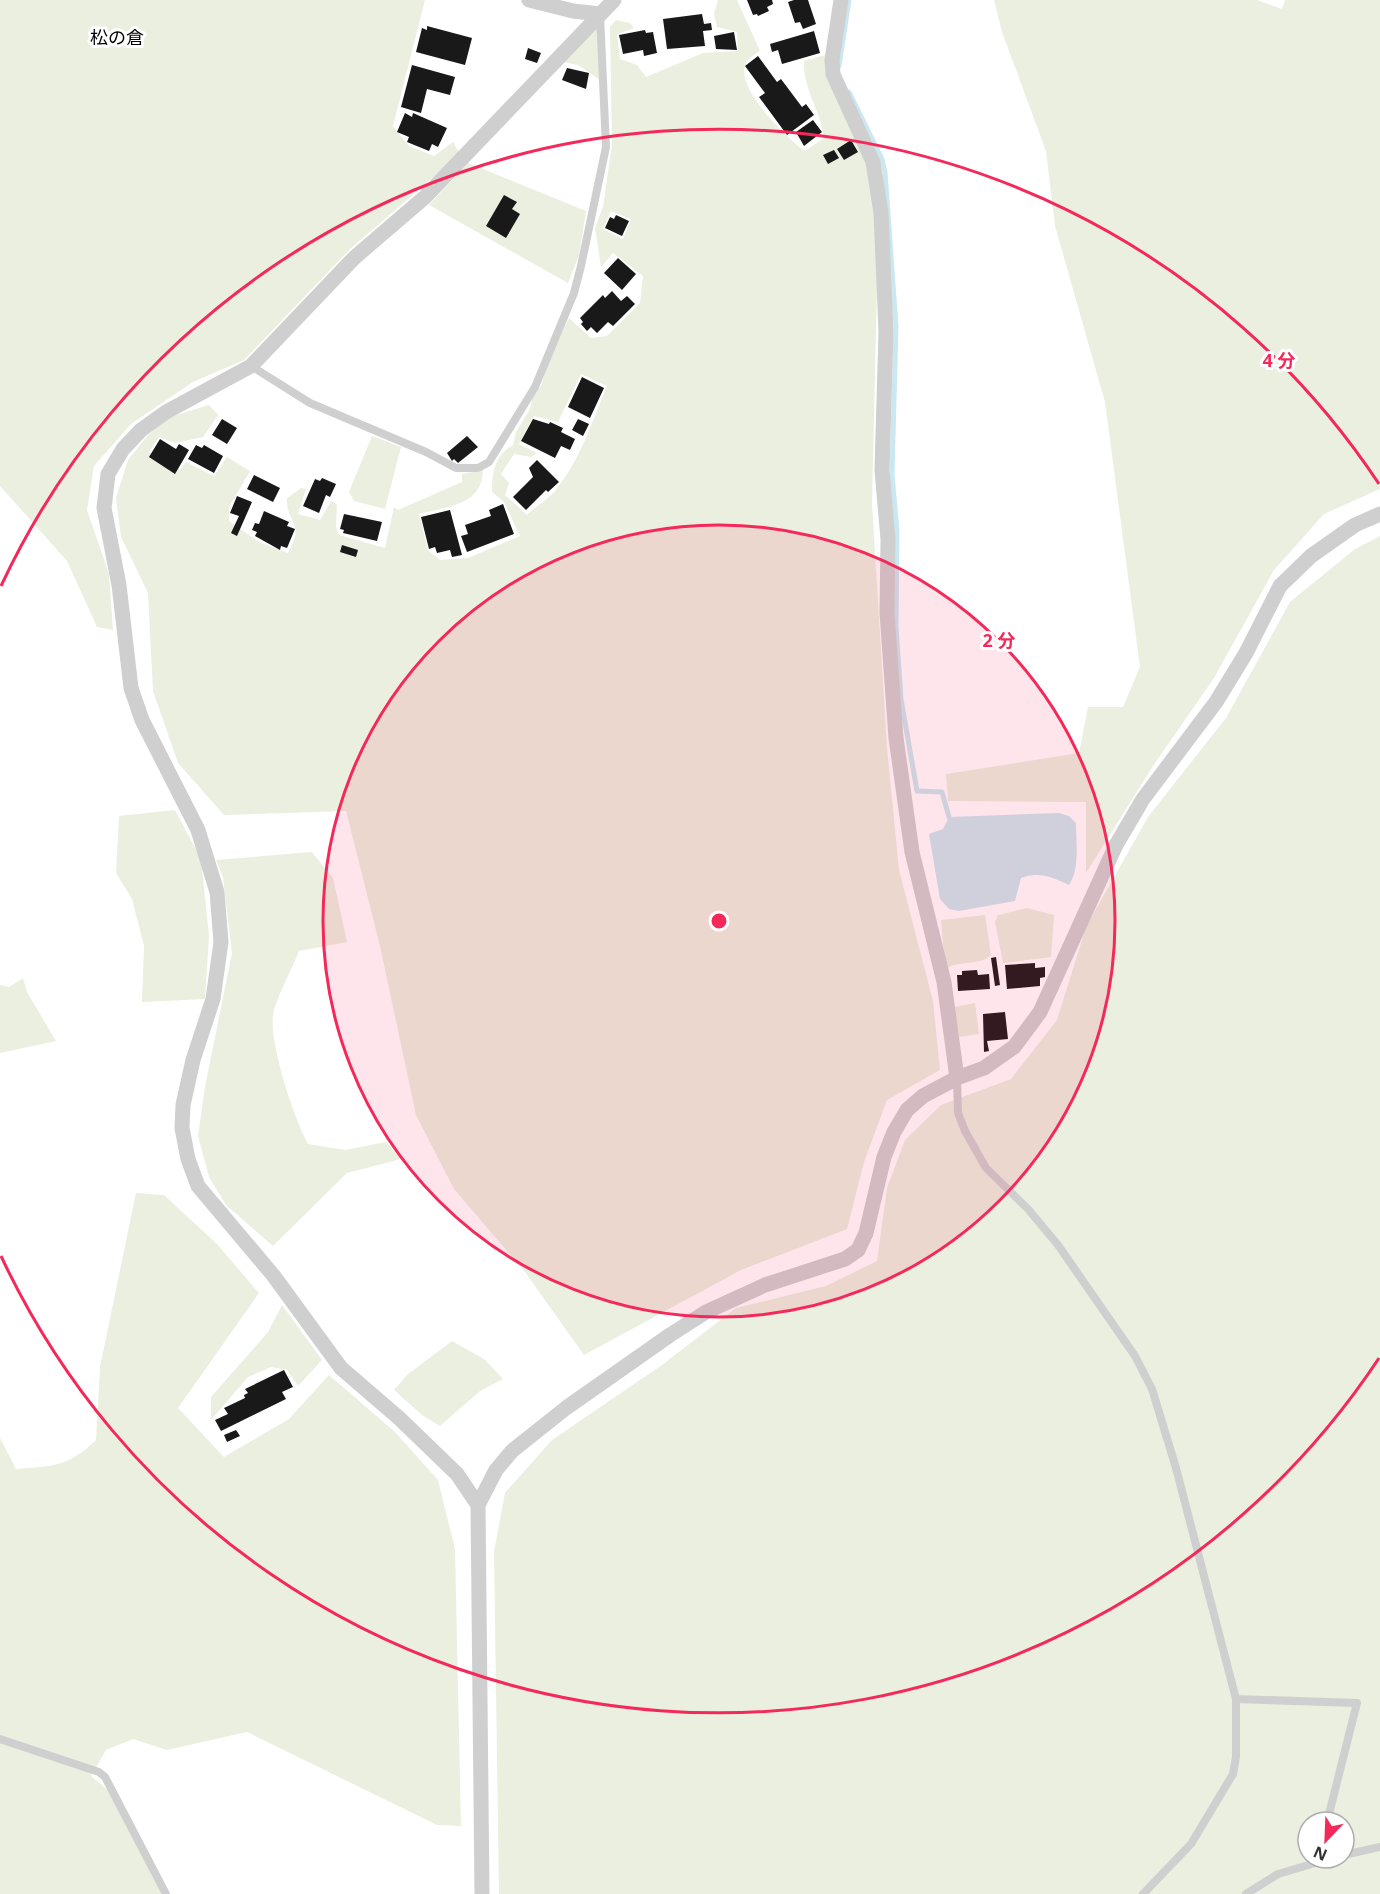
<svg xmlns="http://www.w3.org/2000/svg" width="1380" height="1894" font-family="'Noto Sans','Noto Sans JP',sans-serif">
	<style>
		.green { fill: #ebefe0; fill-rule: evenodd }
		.water { fill: #cbe8f0 }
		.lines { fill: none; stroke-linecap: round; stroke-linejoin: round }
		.stream { stroke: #cbe8f0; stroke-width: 5 }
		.building { fill: #191919 }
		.lane { stroke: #cfcfcf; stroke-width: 8 }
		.street { stroke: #cfcfcf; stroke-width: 15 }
		.ring { fill: none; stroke: #f42959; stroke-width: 3 }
		.labels { text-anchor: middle; stroke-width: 6; stroke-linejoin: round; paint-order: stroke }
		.neighbourhood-label { font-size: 18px; fill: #000; stroke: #fff }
		.centre { fill: #f42959; stroke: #fff; stroke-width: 3 }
		.ring-label { font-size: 18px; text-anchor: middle; font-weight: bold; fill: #f42959; stroke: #fff; stroke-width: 6; stroke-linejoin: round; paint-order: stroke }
	</style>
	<rect width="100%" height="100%" fill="#fff"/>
	<path class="green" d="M0 0H425L393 126 409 146 434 156 453 142 460 154 350 249 244 360 193 382 131 424 94 466 87 510 109 574 113 630 97 627 67 561 0 486Z
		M718 0H737L760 51C755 54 749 58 746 63 734 88 787 138 805 151L824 138C821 111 803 90 804 61L829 54 865 158 873 198 878 243 872 503 887 748 899 870 933 1001 940 1070 887 1100 864 1162 847 1229 741 1270 584 1355 525 1272 454 1189 416 1115 380 946 346 811 224 815 178 763 153 691 148 593 121 537 116 498 128 460 148 435 170 417 209 405 218 415 203 437 175 443 159 437 149 452 180 470 186 462 214 476 227 457 250 471 229 507V521L259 542 288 553C306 520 286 525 287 498L301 488 306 489 298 514 320 520 331 501 337 504 336 527 339 535 385 548 394 507 398 510 462 482V474L483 470C482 506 448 506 419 514L428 550 440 560 468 558 520 536 504 502 492 492C492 473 495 455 513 445L516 432 530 409 533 395 541 386 549 358 569 318 591 338 607 336 640 303 643 276 613 253 601 267 595 228 603 207 612 144 610 27 616 20 630 23 634 28 617 34 620 59 637 65 646 77 703 53 738 51 737 32 717 27 714 14ZM611 211 631 219 623 239 603 229ZM581 374 607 386C592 422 580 460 555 491 549 498 534 508 527 515L505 495 509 483 501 474 514 454 531 457 537 453 519 444 534 416 558 422Z
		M994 0H1257L1282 9 1285 0H1380V489L1324 514 1274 570 1214 678 1153 766 1086 873V802L948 801 946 774 1079 753 1088 707H1123L1140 667 1105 402 1055 226 1046 151 1002 32Z
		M594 28 598 29 600 80 578 65 563 62Z
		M468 163 586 211 579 255 568 283 429 205Z
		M372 436 401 447 385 509 354 501 349 492Z
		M1380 536V1894H499L494 1552 505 1493 552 1440 662 1365 736 1308 826 1286 877 1261 887 1188 905 1140 941 1105 1011 1079 1057 1020 1086 927 1148 817 1226 718 1290 602 1355 549ZM1308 1822H1344V1858H1308Z
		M175 810 201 859 209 936 205 999 142 1002 144 946 132 899 116 873 119 816Z
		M312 852 333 878 347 942 299 951C293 967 275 1000 273 1015 269 1043 294 1119 308 1144L345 1150 386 1142 401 1159 347 1173 273 1246 226 1205 209 1177 198 1136 205 1087 232 953 223 877 216 860Z
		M1027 908 1054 915 1051 957 1003 963 995 922 998 915Z
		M985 915 991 955C981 966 960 960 947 968L945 966 941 920Z
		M23 978 27 992 56 1041 0 1053V985L9 987Z
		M975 1003 979 1034 958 1037 954 1007Z
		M136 1193 164 1195 217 1244 259 1293 178 1408 224 1457 289 1419 329 1375 395 1432 438 1480 455 1549 461 1826 437 1825 247 1732 167 1750 133 1739 106 1750 91 1776 109 1791 162 1894H0V1438L16 1469C53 1466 68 1467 96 1440L100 1367Z
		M282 1305 322 1360 298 1386 287 1370 271 1367 248 1377 211 1420V1397L268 1332Z
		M452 1341 484 1359 503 1379 480 1391 440 1426 422 1415 394 1390 407 1375Z"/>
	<path class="water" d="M1059 813 1069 816 1076 823C1076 842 1080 869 1069 885 1053 877 1038 871 1021 878L1015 901 959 911 949 909 940 899 929 834 943 829 949 817Z"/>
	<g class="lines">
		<path class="stream" d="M839 66 849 0
			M849 92 882 159 885 172 896 326 892 474 897 531 896 627 901 699 917 791 942 792 949 817"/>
	</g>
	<path class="building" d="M747 0H772L773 4 767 7 769 11 758 16 757 14 753 15Z
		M794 0H808L816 24 803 29 800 22 795 23 788 2Z
		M702 14 704 24 711 23 712 30 703 31 705 46 667 49 663 19Z
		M427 26 472 38 465 65 416 52 422 28 427 30Z
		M645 30 646 33 653 32 657 53 644 56 643 50 623 54 619 35Z
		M814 31 820 53 782 64 778 50 772 52 770 44Z
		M734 32 737 50 716 49 714 36Z
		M528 48 541 53 537 63 525 59Z
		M758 56 777 82 781 79 802 107 806 104 814 115 787 135 759 97 765 93 745 66Z
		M412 65 455 77 450 95 427 89 421 113 401 107Z
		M567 68 589 73 586 89 562 80Z
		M405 113 412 117 413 113 447 128 438 147 432 144 429 151 407 142 409 137 397 132Z
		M813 120 822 132 804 146 796 132Z
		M851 140 858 152 844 160 837 149Z
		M834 150 839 158 828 164 823 155Z
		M504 195 517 202 512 209 520 214 506 238 486 226Z
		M616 215 629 221 622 236 605 228 610 217 614 219Z
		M618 258 636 274 622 290 604 273Z
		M612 291 621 301 627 296 635 304 613 326 608 322 597 333 591 327 587 331 581 324 583 322 580 318 603 295 605 298Z
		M582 377 604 388 590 418 568 407Z
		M222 419 237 428 227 444 212 435Z
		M533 419 549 424 550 422 563 428 561 432 575 439 570 450 561 446 555 458 521 441Z
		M578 419 589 424 583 436 572 430Z
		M467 436 478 447 458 463 454 459 452 461 447 453Z
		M160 439 176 449 179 444 189 450 175 474 149 457Z
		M196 445 202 448 204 445 223 456 214 473 188 459Z
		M537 460 559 482 548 492 546 490 526 510 513 497 533 477 529 468Z
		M254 475 280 488 273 502 247 489Z
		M322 478 336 484 330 497 326 495 319 513 303 506 315 479 320 481Z
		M237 496 252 502 237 536 231 533 239 516 230 513Z
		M503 504 514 534 467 552 461 536 468 534 465 525 491 516 489 510Z
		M450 510 462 555 452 557 450 550 437 553 435 547 429 549 421 517Z
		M264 511 289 522 287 526 295 529 287 548 281 546 280 550 255 536 257 532 252 530 255 523 259 524Z
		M344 514 382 522 377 541 343 533 344 530 340 529Z
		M342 545 358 550 356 557 340 552Z
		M996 957 1000 985 995 986 991 958Z
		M1035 963V968L1045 967V977L1040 978V986L1007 989 1005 965Z
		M977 970 978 975 989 974 990 989 958 991 957 975H962V971Z
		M1005 1012 1008 1039 987 1041 989 1051 984 1052 983 1014Z
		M284 1370 293 1387 282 1392 286 1399 221 1431 215 1420 228 1414 224 1408 245 1398 244 1395 248 1393 245 1389Z
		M236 1430 240 1436 227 1442 224 1435Z"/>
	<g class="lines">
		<path class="lane" d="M251 366 310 403 426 452 456 468H478L489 462 535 387 574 293 581 266 606 147 600 15
			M957 1078 958 1113 965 1131 986 1168 1028 1209 1058 1245 1135 1356 1152 1389 1176 1468 1236 1699V1757L1233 1774 1191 1844 1143 1894
			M1236 1699 1357 1703 1327 1822
			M0 1739 99 1772 105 1777 166 1894
			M1344 1855 1380 1847
			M1246 1894 1278 1874 1332 1858"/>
		<path class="street" d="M529 0 573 11 600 14
			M841 0 832 60 833 74 873 162 881 213 886 332 882 470 888 539 887 613 896 738 912 852 944 982 957 1078
			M478 1505 457 1474 399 1418 341 1368 273 1275 198 1186 188 1159 182 1128 183 1105 193 1060 213 999 221 942 217 892 198 830 142 720 131 688 119 585 104 508 108 474 123 449 141 430 166 412 251 366 354 258 425 197 614 0
			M482 1894 478 1505 496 1470 512 1451 566 1408 670 1335 706 1312 765 1285 845 1259 858 1250 866 1233 884 1157 894 1132 907 1110 923 1096 957 1078 984 1068 1014 1047 1040 1012 1116 845 1143 799 1216 702 1246 653 1280 586 1311 556 1355 525 1380 514"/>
	</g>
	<circle cx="719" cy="921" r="396" fill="#f42959" fill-opacity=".12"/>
	<g class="ring">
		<circle cx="719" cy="921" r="396"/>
		<path d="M1379 1358A792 792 0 0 1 1 1256M1 586A792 792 0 0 1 1379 484"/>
	</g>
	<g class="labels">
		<g class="neighbourhood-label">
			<text x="117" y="44">松の倉</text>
		</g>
	</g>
	<circle cx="719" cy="921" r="9" class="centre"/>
	<g class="ring-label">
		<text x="1279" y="367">4 分</text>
		<text x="999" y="647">2 分</text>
	</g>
	<g transform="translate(1326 1840) rotate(203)"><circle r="28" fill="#ffffff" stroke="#adadad" stroke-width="1.5"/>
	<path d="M0-4.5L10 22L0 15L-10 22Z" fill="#f42959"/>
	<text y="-9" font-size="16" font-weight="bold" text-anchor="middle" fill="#323232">N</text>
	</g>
</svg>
